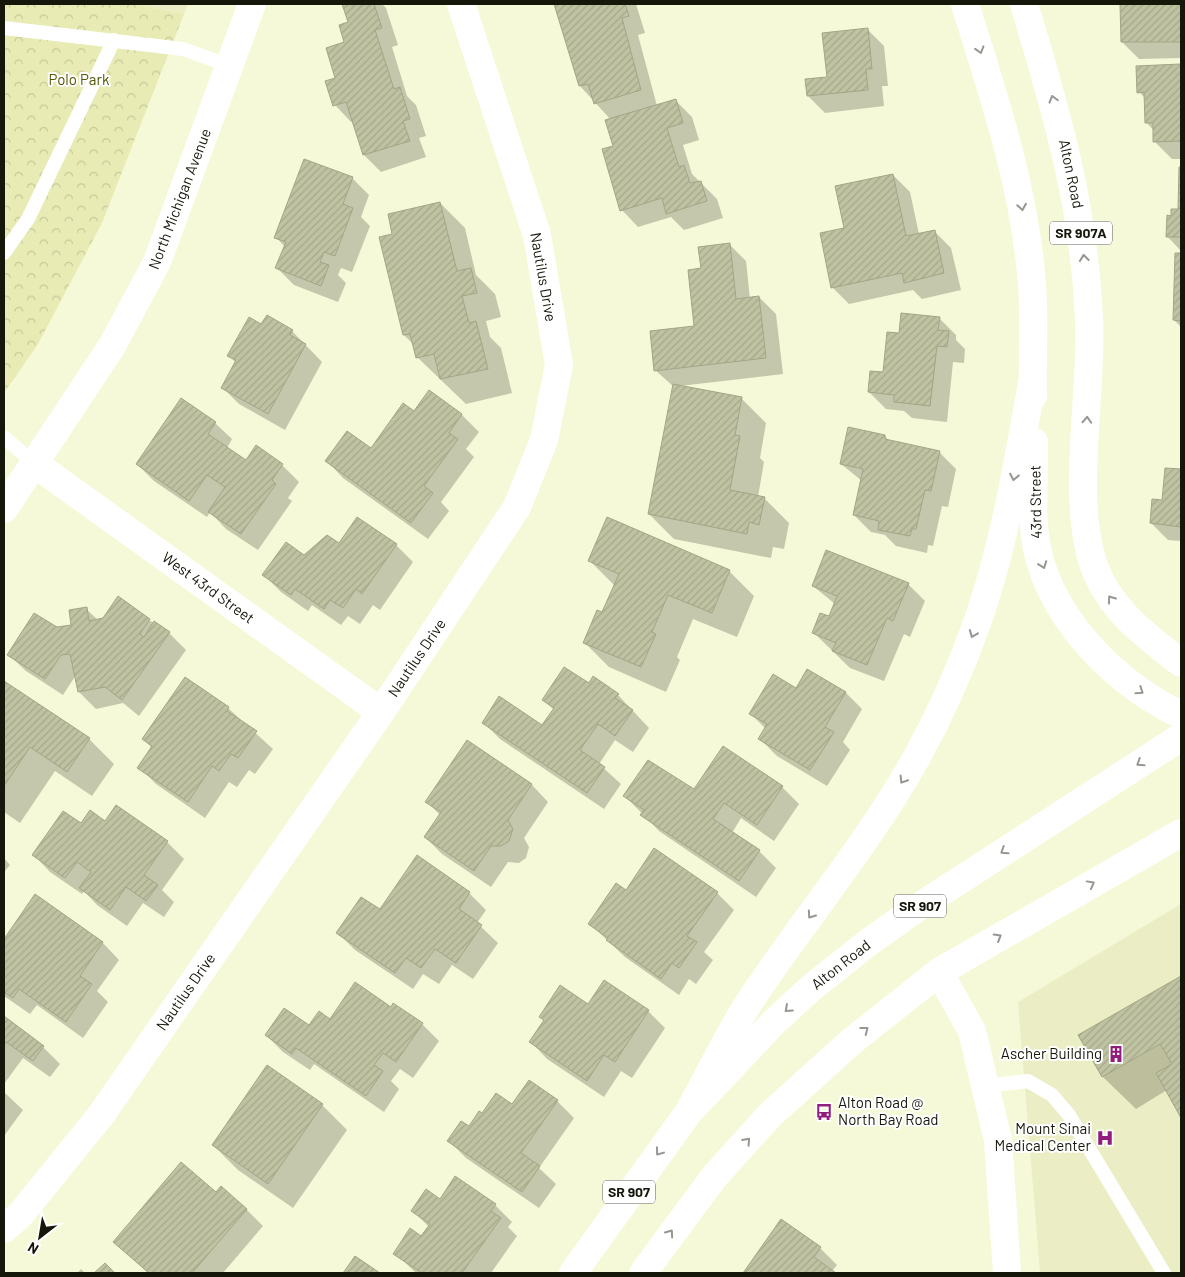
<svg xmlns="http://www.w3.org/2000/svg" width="1185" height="1277" font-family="Barlow,sans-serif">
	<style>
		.built { fill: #ebeec4 }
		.park { fill: url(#park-crowns) }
		.shadow { fill: #0003 }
		.building { fill: url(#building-hatch); stroke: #a3a686 }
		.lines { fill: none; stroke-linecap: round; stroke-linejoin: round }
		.service { stroke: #fff; stroke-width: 14 }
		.minor { stroke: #fff; stroke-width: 28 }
		.primary { stroke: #fff; stroke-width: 28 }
		.oneway { stroke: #969791 }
		.labels { text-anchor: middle; stroke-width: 4; stroke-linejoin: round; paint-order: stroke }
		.shield { fill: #fff; stroke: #5c5d54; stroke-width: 1 }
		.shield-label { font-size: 14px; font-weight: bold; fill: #16170b }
		.park-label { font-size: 15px; fill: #545605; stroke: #fff }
		.street-label { font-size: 15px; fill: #16170b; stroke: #fff }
		.poi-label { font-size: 15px; fill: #16170b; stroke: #fff; text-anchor: end }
	</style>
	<defs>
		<pattern id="park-crowns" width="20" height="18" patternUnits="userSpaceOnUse" patternTransform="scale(1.25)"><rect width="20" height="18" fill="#e8ebb4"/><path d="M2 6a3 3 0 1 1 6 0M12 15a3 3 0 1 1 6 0" fill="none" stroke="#c6c999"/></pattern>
		<pattern id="building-hatch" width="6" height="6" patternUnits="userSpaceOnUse" patternTransform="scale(1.25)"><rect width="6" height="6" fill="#c0c3a2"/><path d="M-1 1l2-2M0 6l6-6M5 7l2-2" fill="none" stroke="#a4a78a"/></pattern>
	</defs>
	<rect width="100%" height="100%" fill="#f6f9d7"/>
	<path class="built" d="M134 4H188L184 14Z
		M1181 904V1273H1040L1018 1002Z"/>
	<path class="park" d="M4 4H134L184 14 102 223 38 344 4 393Z"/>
	<path class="shadow" d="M343 4H382L386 8 398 45 392 47 407 96 416 105 426 136 419 138 426 157 381 172 364 155 354 122H351L335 105 337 79 349 23Z
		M556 4H636L645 33 638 35 657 106 675 100 692 117 699 140 683 145 692 174 717 199 723 218 684 230 671 217 638 227 622 210 611 120 580 86Z
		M1121 4H1181V58L1139 59 1122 42Z
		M867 29 884 46 888 86H882L884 106 825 113 808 96 828 78Z
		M1181 65V159H1172L1155 142 1154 131 1146 122 1145 98 1139 92 1138 67Z
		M1180 168H1181V251L1167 236 1173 217 1179 210Z
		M893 175 910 192 919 234 934 231 951 248 961 290 922 299 913 290 849 304 832 287 846 229Z
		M352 178 369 195 361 217 370 226 352 272 341 268 338 275 346 283 338 302 294 285 277 268 285 247 276 237Z
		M440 203 465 228 476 275 495 294 501 317 486 321 490 337 501 348 512 393 466 404 417 357 414 345 404 335Z
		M729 244 746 261 750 299 759 297 776 314 783 374 680 386 741 398 766 423 760 458 764 462 758 497 764 498 789 523 784 549 773 547 771 558 674 539 649 514 674 387 655 370 696 327 702 269Z
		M1176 254H1181V327L1174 320Z
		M939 318 956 335V340L965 349 964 363 953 362 947 422 912 418 904 411 886 409 869 392 884 373 900 335Z
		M262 326 292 331 322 362 285 430 239 404 222 387 236 363 229 356Z
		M429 392 462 415 479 432 466 449 474 457 441 502 449 511 428 539 343 478 327 461 371 450 414 413Z
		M215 423 232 439 227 448 246 461 282 465 299 482 288 498 292 501 258 550 226 529 210 512 207 517 154 481 137 464Z
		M885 436 890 442 939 452 956 469 948 507 942 506 933 546 928 545 927 553 896 546 885 535 871 532 854 515 862 481 841 464Z
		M1166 469 1181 471V541L1168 540 1151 523 1163 501Z
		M339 544 396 545 413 562 380 610 373 605 360 624 348 616 341 625 312 605 308 611 281 592 264 575 304 557Z
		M590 561 729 571 754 596 737 637 693 619 677 657 680 660 666 692 609 667 584 642 603 614 615 586Z
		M908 584 925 601 910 637 904 634 884 681 850 668 813 632 829 618 835 604 813 586Z
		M86 609 98 620H149L169 633 186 650 139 716 123 703 96 709 79 692 76 675 63 695 26 671 9 655 56 629 73 626Z
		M4 682 89 739 114 764 92 796 55 771 20 823 4 812Z
		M589 685 618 695 649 728 633 752 615 740 599 764 621 784 604 809 500 739 483 722 543 726 554 710 544 700Z
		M797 689 845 692 862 709 843 742 850 750 827 786 777 756 760 739 766 729 751 714Z
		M228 708 273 749 255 774 249 770 237 787 229 782 205 818 156 784 139 767 152 748 143 739Z
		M467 741 532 785 548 802 524 838 529 847 526 858 519 863 508 862 491 887 442 854 425 837 440 815 427 802Z
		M724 748 782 787 799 804 774 841 741 818 732 833 759 851 776 868 756 897 659 831 625 796 695 790Z
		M106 823 167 842 184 859 162 890 174 902 164 917 143 903 127 926 97 905 84 891 82 894 50 872 34 855Z
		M4 858 10 865 4 872Z
		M626 891 717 893 734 910 704 952 713 960 696 984 689 979 679 995 625 957 590 924Z
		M469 893 486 910 477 923 498 943 473 979 452 965 439 984 423 974 413 989 355 950 338 933 380 911Z
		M35 896 103 943 119 960 97 991 108 1002 83 1038 37 1005 30 1014 4 996V941Z
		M1181 977V1115L1167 1090 1136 1109 1103 1077 1080 1035Z
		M588 1005 648 1011 665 1028 632 1078 621 1071 604 1097 547 1059 531 1042 545 1021 541 1017Z
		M391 1009 422 1024 439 1041 413 1078 400 1069 391 1081 399 1089 384 1112 314 1064 310 1070 283 1052 266 1035Z
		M4 1018 43 1047 60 1064 50 1077 23 1058 4 1084Z
		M4 1092 23 1110 4 1136Z
		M557 1101 574 1118 539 1168 556 1184 539 1208 466 1158 449 1141 469 1128 482 1115 513 1106Z
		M322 1105 347 1130 293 1208 238 1170 213 1145Z
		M456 1178 495 1205 512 1222 508 1227 517 1236 491 1273H416L395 1253 422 1238 429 1227 413 1211 440 1200Z
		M216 1194 246 1209 263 1226 223 1273H148L115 1242Z
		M781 1221 820 1248 837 1265 832 1271 835 1273H745Z
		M81 1269 85 1273H77Z"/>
	<path class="building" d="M342 4H374L382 28 375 30 394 89 400 87 410 119 403 121 410 141 363 155 346 102 333 106 325 81 335 78 326 48 344 42 339 25 348 22Z
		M554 4H625L629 16 622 18 641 90 594 104 588 84 579 86Z
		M1120 4H1181V42H1121Z
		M868 28 872 69H866L868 90 807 96 805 79 827 77 822 33Z
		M1181 64V141L1153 142V123H1145L1144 92 1137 93 1136 66Z
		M676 99 683 123 667 128 679 167 684 165 690 183 701 181 707 201 666 214 662 198 620 211 602 149 613 146 605 120Z
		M304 159 353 177 343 204 353 208 335 256 324 252 320 262 329 265 321 286 275 268 286 242 274 238Z
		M1179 167H1181V237H1166L1167 215 1171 216V209H1178Z
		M893 174 906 236 935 230 944 273 904 283 902 273 831 288 820 233 844 228 835 186Z
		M440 202 457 271 471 268 477 293 462 296 469 323 476 321 488 369 440 379 434 354 416 358 410 334 403 335 379 237 392 234 388 214Z
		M730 243 736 299 759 296 766 358 654 371 650 331 694 326 688 270 701 268 698 247Z
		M1175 253H1181V321L1173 320Z
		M901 313 940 317 938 330 949 331 947 347 937 346 930 406 894 402V395L868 392 870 371 883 372 887 332 899 333Z
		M267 315 293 330 290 335 306 344 268 414 221 388 236 360 227 356 249 317 261 324Z
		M673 384 742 397 735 435 740 436 730 490 765 497 759 525 749 522 747 534 648 514Z
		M429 390 462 414 449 433 458 439 424 486 433 493 411 523 325 461 347 431 371 448 403 403 414 411Z
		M181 398 216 422 208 434 246 460 256 445 283 464 272 480 276 484 241 534 208 512 225 487 207 475 189 501 136 464Z
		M848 427 885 435V439L940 451 931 491 925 490 916 529H912L910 536 878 530 879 521 853 515 863 469 840 464Z
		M1165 468 1181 469V527L1150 523 1152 499 1162 500Z
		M357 517 397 544 362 594 356 589 343 608 330 600 324 609 295 589 291 595 262 575 286 542 304 555 327 535 339 543Z
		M607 517 730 570 712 613 668 595 652 632 656 634 641 667 583 643 597 610 602 612 619 574 588 561Z
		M826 550 909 583 893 621 887 618 867 665 832 651 836 643 812 633 820 613 829 616 837 596 812 586Z
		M118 596 150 619 140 634 144 637 154 621 170 632 122 700 105 687 78 692 70 654 61 655 45 679 7 655 34 613 57 627 71 625 69 610 87 607 89 621 103 618Z
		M564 667 589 683 593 676 619 694 615 698 633 710 615 736 598 724 580 750 605 767 587 793 482 723 499 696 542 725 554 708 542 700Z
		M807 669 846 692 825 727 834 732 810 770 758 739 767 724 749 714 773 674 796 688Z
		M185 677 229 707 227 711 257 731 238 758 231 754 219 771 212 766 188 802 137 768 152 746 142 739Z
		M4 681 90 738 67 772 30 747 4 786Z
		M467 740 532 784 508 820 513 829 509 841 501 846H491L474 871 424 837 441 812 425 802Z
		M723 746 783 786 757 825 724 803 713 819 760 850 739 881 640 815 644 810 623 796 648 760 694 789Z
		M116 805 168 841 144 875 158 885 146 901 126 887 110 910 79 888 91 872 77 862 65 878 32 855 63 811 81 823 90 810 105 821Z
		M654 848 718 892 687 936 697 942 679 968 672 963 661 979 606 940 608 938 588 924 616 883 626 890Z
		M417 855 470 892 459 909 482 925 456 963 435 949 421 968 406 958 395 973 336 933 361 897 380 909Z
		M35 894 103 942 80 976 92 984 66 1022 19 989 13 998 4 992V939Z
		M1181 976V1118L1156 1073 1172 1064 1160 1044 1102 1077 1078 1035Z
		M604 980 649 1010 615 1062 604 1055 587 1081 529 1042 544 1020 539 1017 560 985 588 1004Z
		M355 982 391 1007 393 1003 423 1023 396 1062 383 1053 374 1065 383 1071 366 1096 296 1048 292 1054 265 1035 284 1008 309 1025 319 1011 330 1019Z
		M4 1016 44 1046 33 1061 6 1042 4 1045Z
		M267 1065 323 1104 268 1184 212 1145Z
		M529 1080 558 1100 521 1153 540 1166 522 1192 447 1141 461 1121 469 1126 479 1111 482 1113 496 1093 512 1104Z
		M181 1162 216 1192 221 1186 247 1209 192 1273H149L113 1242Z
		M455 1176 496 1204 491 1211 501 1218 462 1273H422L393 1254 410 1228 421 1236 430 1224 411 1211 426 1189 440 1199Z
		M781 1219 821 1247 814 1257 836 1273H743Z
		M355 1256 380 1273H343Z
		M105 1263 115 1273H94Z"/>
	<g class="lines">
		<path class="service" d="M4 28 183 49 230 66
			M4 253 28 219 114 40
			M4 437 35 464
			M985 1086 1028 1081 1052 1095 1069 1115 1164 1273"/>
		<path class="minor" d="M35 464 381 712
			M4 509 112 346 157 262 252 4
			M939 972 972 1031 998 1140 1007 1273
			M4 1229 20 1215 101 1115 381 712 517 507 544 440 559 365 537 235 461 4"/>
		<path class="primary" d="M965 4C994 97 1025 188 1032 285 1035 322 1032 359 1033 396
			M1024 4C1056 110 1084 205 1089 318 1093 392 1070 498 1094 566 1110 610 1146 636 1181 663
			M1034 442C1035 473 1031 505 1035 537 1046 615 1113 682 1181 715
			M688 1113C709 1076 727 1036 750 1001 805 918 870 842 918 755 941 713 961 668 977 623 1005 544 1018 460 1033 378
			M573 1273 688 1113 774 1022 811 988 869 942 917 908 1181 737
			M643 1273 714 1177 770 1115 852 1041 939 972 1181 833"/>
	</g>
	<defs><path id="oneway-chevron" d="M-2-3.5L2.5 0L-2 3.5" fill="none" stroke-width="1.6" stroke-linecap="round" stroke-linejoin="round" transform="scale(1.25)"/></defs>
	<g class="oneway">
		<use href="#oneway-chevron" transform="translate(980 50) rotate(73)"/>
		<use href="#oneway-chevron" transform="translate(1053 99) rotate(-106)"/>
		<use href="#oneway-chevron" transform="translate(1022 207) rotate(81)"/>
		<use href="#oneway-chevron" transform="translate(1084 258) rotate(-96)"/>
		<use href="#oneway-chevron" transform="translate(1087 420) rotate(-87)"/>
		<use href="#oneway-chevron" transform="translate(1014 477) rotate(101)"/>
		<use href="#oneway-chevron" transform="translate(1043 565) rotate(70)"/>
		<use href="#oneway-chevron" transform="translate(1111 599) rotate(-126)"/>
		<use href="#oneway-chevron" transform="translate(973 634) rotate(112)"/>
		<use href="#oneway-chevron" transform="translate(1140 691) rotate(34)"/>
		<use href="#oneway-chevron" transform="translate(1140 763) rotate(147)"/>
		<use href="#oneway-chevron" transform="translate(903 780) rotate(122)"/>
		<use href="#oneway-chevron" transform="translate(1004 851) rotate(147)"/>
		<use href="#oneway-chevron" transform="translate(1091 884) rotate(-29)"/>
		<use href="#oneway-chevron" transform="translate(811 915) rotate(125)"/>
		<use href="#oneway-chevron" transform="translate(998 937) rotate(-31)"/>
		<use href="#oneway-chevron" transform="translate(788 1009) rotate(138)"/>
		<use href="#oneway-chevron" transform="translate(865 1030) rotate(-38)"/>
		<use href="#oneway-chevron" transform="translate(747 1141) rotate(-48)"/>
		<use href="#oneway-chevron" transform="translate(659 1152) rotate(127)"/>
		<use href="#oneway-chevron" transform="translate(670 1233) rotate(-55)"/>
	</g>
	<defs>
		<g id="building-bare" transform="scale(1.35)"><path d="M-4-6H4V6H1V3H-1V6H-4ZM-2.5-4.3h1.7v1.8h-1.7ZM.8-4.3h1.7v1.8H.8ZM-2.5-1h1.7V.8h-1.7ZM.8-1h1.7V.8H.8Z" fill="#901d7d" stroke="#fff" stroke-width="2.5" paint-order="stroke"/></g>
		<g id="bus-bare" transform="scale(1.35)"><path d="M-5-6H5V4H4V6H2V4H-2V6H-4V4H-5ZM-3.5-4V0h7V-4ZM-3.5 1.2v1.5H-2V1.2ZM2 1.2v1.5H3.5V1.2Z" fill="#901d7d" stroke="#fff" stroke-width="2.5" paint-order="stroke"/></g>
		<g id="hospital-bare" transform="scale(1.35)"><path d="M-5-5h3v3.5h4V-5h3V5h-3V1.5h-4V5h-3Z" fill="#901d7d" stroke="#fff" stroke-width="2.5" paint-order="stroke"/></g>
	</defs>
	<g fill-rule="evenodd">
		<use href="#building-bare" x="1116" y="1054"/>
		<use href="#bus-bare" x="824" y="1112"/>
		<use href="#hospital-bare" x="1105" y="1138"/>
	</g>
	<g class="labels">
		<g class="shield">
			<rect x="1050" y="221.5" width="62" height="23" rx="4"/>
			<rect x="894" y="894.5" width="52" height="23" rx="4"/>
			<rect x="603" y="1180.5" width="52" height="23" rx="4"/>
		</g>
		<g class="shield-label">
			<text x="1081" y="238">SR 907A</text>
			<text x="920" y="911">SR 907</text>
			<text x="629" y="1197">SR 907</text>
		</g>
		<g class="park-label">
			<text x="79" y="85">Polo Park</text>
		</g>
		<g class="street-label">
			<text transform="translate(1071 174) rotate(78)" y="5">Alton Road</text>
			<text transform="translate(180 199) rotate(-69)" y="5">North Michigan Avenue</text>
			<text transform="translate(543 277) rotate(80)" y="5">Nautilus Drive</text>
			<text transform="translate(1036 502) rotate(-91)" y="5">43rd Street</text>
			<text transform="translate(208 588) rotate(36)" y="5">West 43rd Street</text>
			<text transform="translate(417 658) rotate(-56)" y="5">Nautilus Drive</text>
			<text transform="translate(841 965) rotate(-38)" y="5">Alton Road</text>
			<text transform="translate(186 992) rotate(-55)" y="5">Nautilus Drive</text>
		</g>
		<g class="poi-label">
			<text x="1102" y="1059">Ascher Building</text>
			<text x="838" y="1108" text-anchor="start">Alton Road @<tspan x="838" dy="17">North Bay Road</tspan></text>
			<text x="1091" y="1134">Mount Sinai<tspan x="1091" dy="17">Medical Center</tspan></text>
		</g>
	</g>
	<rect width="1185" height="1277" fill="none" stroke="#16170b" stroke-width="10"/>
	<g transform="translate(40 1237) rotate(211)" stroke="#ffffff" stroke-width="4" paint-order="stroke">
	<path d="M0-4L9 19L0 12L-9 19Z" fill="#16170b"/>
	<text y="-8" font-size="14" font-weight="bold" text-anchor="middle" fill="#16170b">N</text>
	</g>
</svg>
